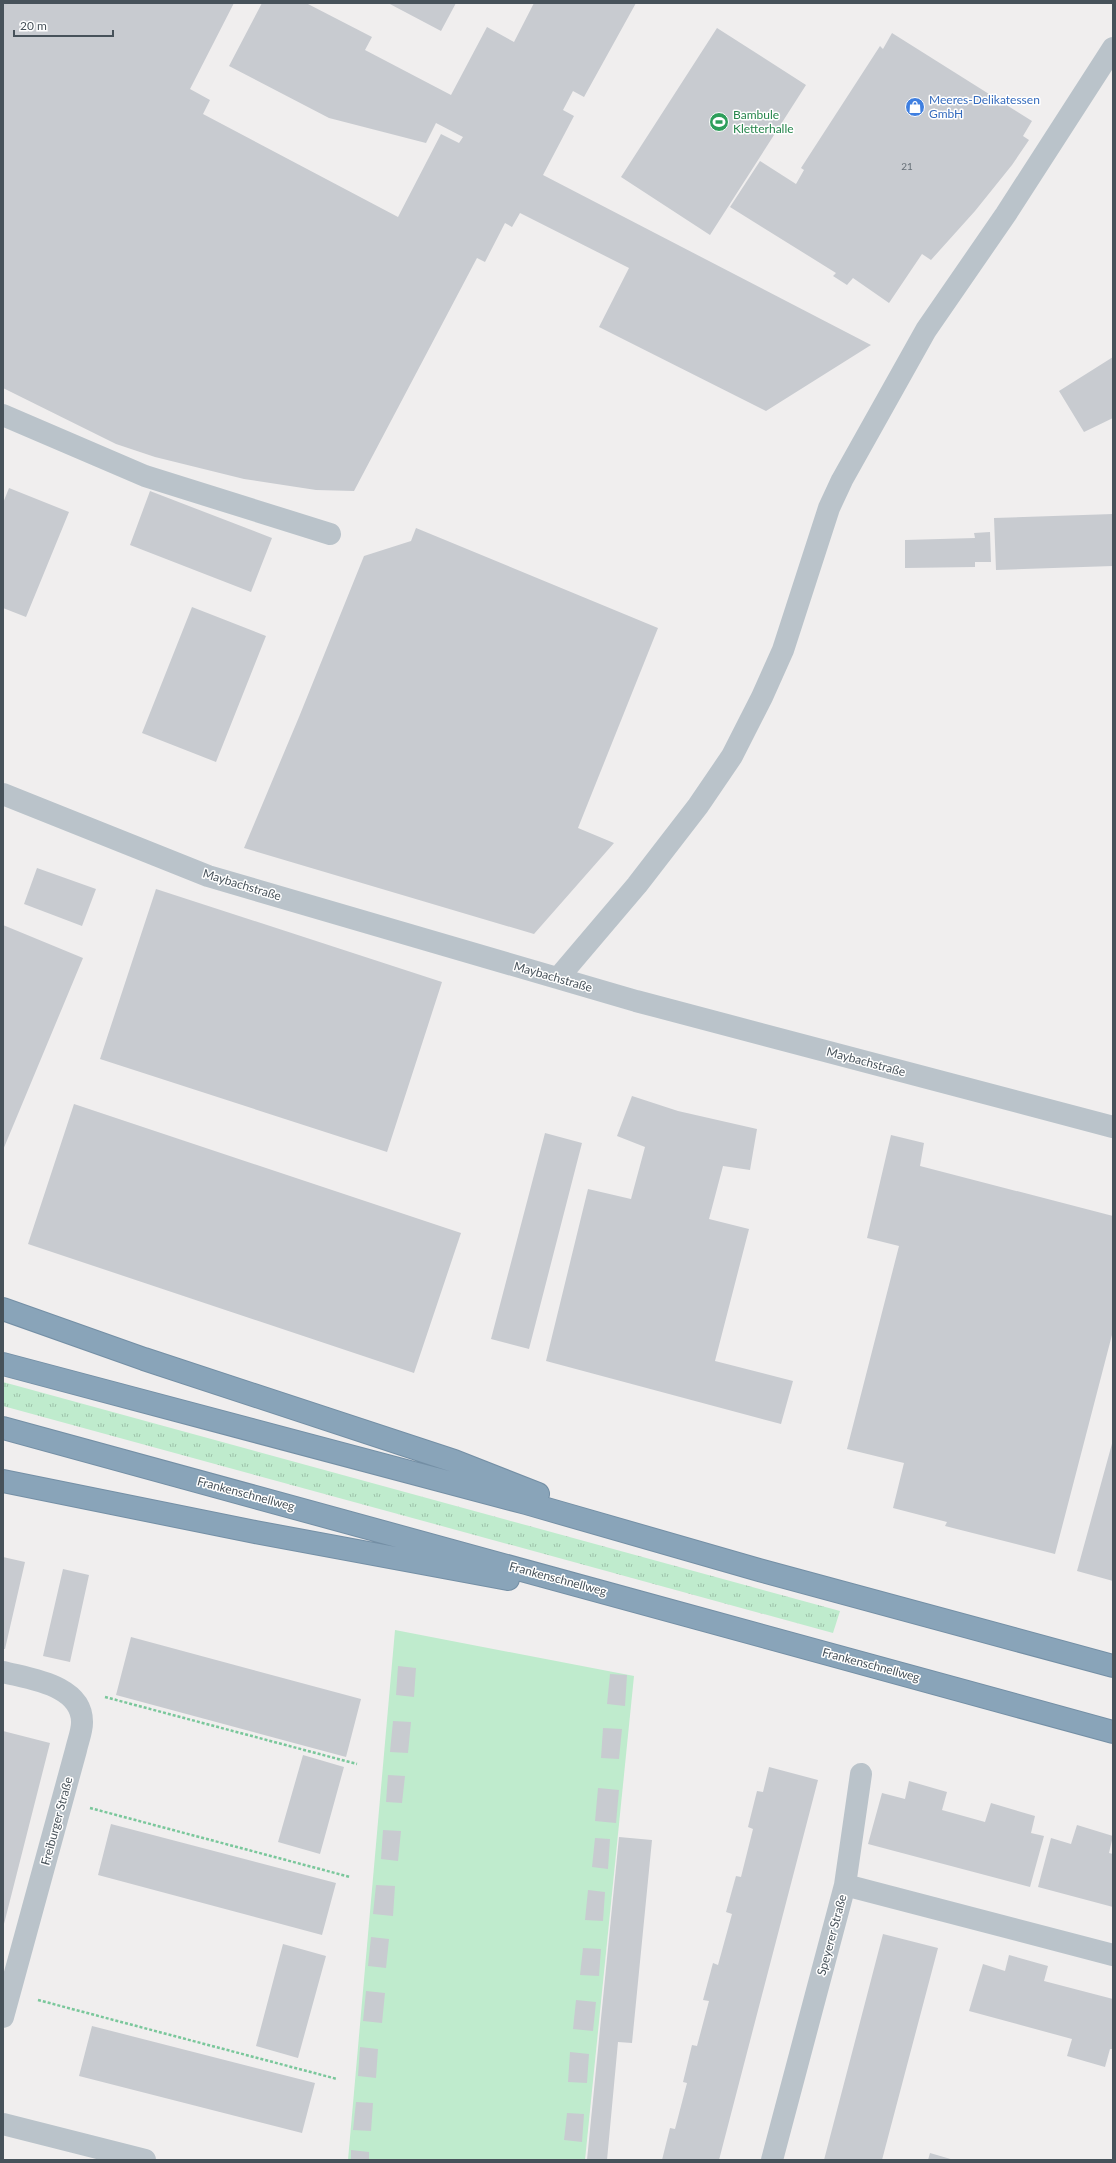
<svg xmlns="http://www.w3.org/2000/svg" width="1116" height="2163" font-family="Lato,sans-serif">
	<style>
		.grass { fill: url(#grass-tufts) }
		.green { fill: #bfebcd }
		.building { fill: #c8cbd0 }
		.lines { fill: none; stroke-linecap: round; stroke-linejoin: round }
		.highway-casing { stroke: #748fa5; stroke-width: 24 }
		.path { stroke: #7ac79b; stroke-width: 2.5; stroke-dasharray: 3 2; stroke-linecap: butt }
		.minor { stroke: #bac3ca; stroke-width: 22 }
		.highway { stroke: #89a4b9; stroke-width: 22 }
		.labels { text-anchor: middle; stroke-width: 3; stroke-linejoin: round; paint-order: stroke }
		.number-label { font-size: 10px; fill: #677078 }
		.shop-label { font-size: 12px; fill: #366cbe; stroke: #fff; text-anchor: start }
		.leisure-label { font-size: 12px; fill: #27864d; stroke: #fff; text-anchor: start }
		.street-label { font-size: 12px; fill: #47525a; stroke: #fff }
	</style>
	<defs>
		<pattern id="grass-tufts" width="24" height="20" patternUnits="userSpaceOnUse"><rect width="24" height="20" fill="#bfebcd"/><path d="M3 7l-1-3M5 7V3M7 7l1-3M15 17l-1-3M17 17v-4M19 17l1-3" fill="none" stroke="#9dc1a9"/></pattern>
	</defs>
	<rect width="100%" height="100%" fill="#f0eeee"/>
	<path class="grass" d="M3 1382 840 1611 833 1633 3 1406Z"/>
	<path class="green" d="M395 1630 634 1676 585 2160H348Z"/>
	<path class="building" d="M3 3H234L190 89 210 100 203 114 398 217 441 134 459 143 463 137 436 123 426 143 329 118 229 66 262 3H306L372 37 365 50 451 95 487 27 514 42 534 3H636L584 97 573 91 563 110 574 116 543 175 871 345 766 411 599 327 629 268 520 213 512 227 505 223 485 262 477 258 354 491 316 490 244 479 155 457 116 444 3 388Z
		M388 3H456L441 31Z
		M717 28 806 85 710 235 621 177Z
		M892 33 1032 121 1023 136 1029 140 1012 165 975 211 931 260 922 254 889 303 853 278 847 285 833 276 836 273 730 207 760 161 796 184 804 170 801 168 880 46 883 49Z
		M1113 357V418L1084 432 1059 391Z
		M9 488 69 512 26 617 3 608V503Z
		M150 491 272 538 251 592 130 545Z
		M1113 514V566L996 570 994 518Z
		M416 528 658 628 578 828 614 843 534 934 244 848 299 717 364 556 411 541Z
		M990 532 991 562H975V567L905 568V540L975 538 974 533Z
		M192 607 266 636 216 762 142 733Z
		M37 868 96 889 82 926 24 904Z
		M156 889 442 982 387 1152 100 1059Z
		M3 925 83 958 3 1150Z
		M632 1096 678 1111 757 1129 750 1170 723 1166 709 1219 749 1229 715 1361 793 1381 781 1424 546 1361 588 1189 631 1199 645 1147 617 1136Z
		M74 1104 461 1233 414 1373 28 1244Z
		M545 1133 582 1143 529 1349 491 1339Z
		M891 1135 924 1143 920 1166 1113 1216V1331L1055 1554 945 1526 947 1522 893 1508 904 1463 847 1449 899 1246 867 1238Z
		M1113 1440V1581L1077 1571Z
		M3 1557 25 1562 5 1649H3Z
		M63 1569 89 1575 70 1662 43 1656Z
		M131 1637 361 1699 346 1757 116 1695Z
		M398 1666 416 1668 414 1697 396 1695Z
		M610 1674 627 1675 625 1706 607 1704Z
		M393 1721 411 1722 408 1753 390 1752Z
		M603 1728 622 1729 619 1759 601 1758Z
		M3 1731 50 1743 4 1924H3Z
		M303 1755 344 1767 320 1854 278 1842Z
		M769 1767 818 1780 719 2160H662L670 2128 675 2129 687 2083 683 2082 692 2045 697 2046 709 2001 703 2000 713 1963 718 1965 732 1914 726 1912 736 1876 741 1877 753 1829 748 1827 757 1791 763 1792Z
		M388 1775 405 1776 402 1803 386 1802Z
		M909 1781 947 1792 942 1810 985 1822 991 1803 1035 1816 1031 1833 1044 1836 1030 1887 868 1844 882 1793 905 1799Z
		M598 1788 619 1790 616 1823 595 1821Z
		M111 1824 336 1883 322 1935 98 1875Z
		M1077 1825 1113 1836 1109 1853 1113 1854V1907L1038 1887 1051 1838 1071 1844Z
		M383 1830 401 1831 398 1861 381 1859Z
		M619 1837 652 1840 632 2043 618 2042 607 2160H587Z
		M595 1838 610 1839 608 1869 592 1867Z
		M376 1885 395 1886 393 1916 373 1914Z
		M588 1890 605 1892 603 1921 585 1920Z
		M883 1934 938 1948 882 2160H824Z
		M371 1937 389 1939 386 1968 368 1966Z
		M283 1944 326 1956 298 2058 256 2046Z
		M583 1948 601 1949 599 1976 580 1975Z
		M1009 1955 1048 1966 1044 1981 1113 1999V2049H1110L1105 2067 1067 2056 1072 2039 969 2011 983 1964 1005 1971Z
		M366 1991 385 1993 382 2023 363 2021Z
		M576 2000 596 2002 593 2031 573 2029Z
		M92 2026 315 2083 302 2133 79 2076Z
		M360 2047 378 2049 376 2078 358 2076Z
		M570 2052 589 2054 587 2083 568 2082Z
		M356 2102 373 2103 371 2131 353 2130Z
		M567 2113 584 2114 582 2142 564 2140Z
		M351 2150 369 2152V2160H351Z
		M930 2153 954 2160H928Z"/>
	<g class="lines">
		<g class="highway-casing">
			<path id="highway" d="M3 1309 144 1359 454 1461 538 1494
				M3 1364 526 1503 759 1570 1113 1666
				M3 1428 1113 1732
				M3 1481 255 1532 508 1579"/>
		</g>
		<path class="path" d="M105 1697 357 1764
			M90 1808 350 1877
			M38 2000 337 2079"/>
		<path class="minor" d="M3 415 145 476 330 534
			M3 794 208 876 636 1001 1113 1127
			M558 978 637 885 698 806 732 756 762 697 783 650 829 508 842 480 926 330 1006 214 1113 48
			M3 1672C30 1679 83 1685 82 1723 82 1731 78 1741 76 1750L3 2017
			M845 1885 861 1774
			M3 2124 145 2160
			M772 2160 845 1885 1113 1955"/>
		<use href="#highway" class="highway"/>
	</g>
	<defs>
		<g id="shop-disc" transform="scale(1)"><circle r="9.5" fill="#3f7fe0" stroke="#fff"/><path d="M-5-2.5h2.3a2.7 3.5 0 0 1 5.4 0H5L5.5 6h-11ZM-1.5-2.5h3a1.5 2.3 0 0 0-3 0Z" fill="#fff"/></g>
		<g id="stadium-disc" transform="scale(1)"><circle r="9.5" fill="#2e9e5b" stroke="#fff"/><path d="M0-5a6.5 5 0 1 0 0 10a6.5 5 0 1 0 0-10ZM-3.5-1.8h7v3.6h-7Z" fill="#fff"/></g>
	</defs>
	<g fill-rule="evenodd">
		<use href="#shop-disc" x="915" y="107"/>
		<use href="#stadium-disc" x="719" y="122"/>
	</g>
	<g class="labels">
		<g class="number-label">
			<text x="907" y="170">21</text>
		</g>
		<g class="shop-label">
			<text x="929" y="104">Meeres-Delikatessen<tspan x="929" dy="14">GmbH</tspan></text>
		</g>
		<g class="leisure-label">
			<text x="733" y="119">Bambule<tspan x="733" dy="14">Kletterhalle</tspan></text>
		</g>
		<g class="street-label">
			<text transform="translate(242 885) rotate(17)" y="4">Maybachstraße</text>
			<text transform="translate(553 977) rotate(16)" y="4">Maybachstraße</text>
			<text transform="translate(866 1062) rotate(15)" y="4">Maybachstraße</text>
			<text transform="translate(246 1494) rotate(15)" y="4">Frankenschnellweg</text>
			<text transform="translate(558 1579) rotate(15)" y="4">Frankenschnellweg</text>
			<text transform="translate(871 1665) rotate(15)" y="4">Frankenschnellweg</text>
			<text transform="translate(57 1821) rotate(-75)" y="4">Freiburger Straße</text>
			<text transform="translate(832 1935) rotate(-75)" y="4">Speyerer Straße</text>
		</g>
	</g>
	<rect width="1116" height="2163" fill="none" stroke="#47525a" stroke-width="8"/>
	<path d="M14 30v6h99v-6" fill="none" stroke="#47525a" stroke-width="2"/>
	<text x="20" y="30" font-size="12" fill="#47525a" stroke="#ffffff" stroke-width="3" paint-order="stroke">20 m</text>
</svg>
